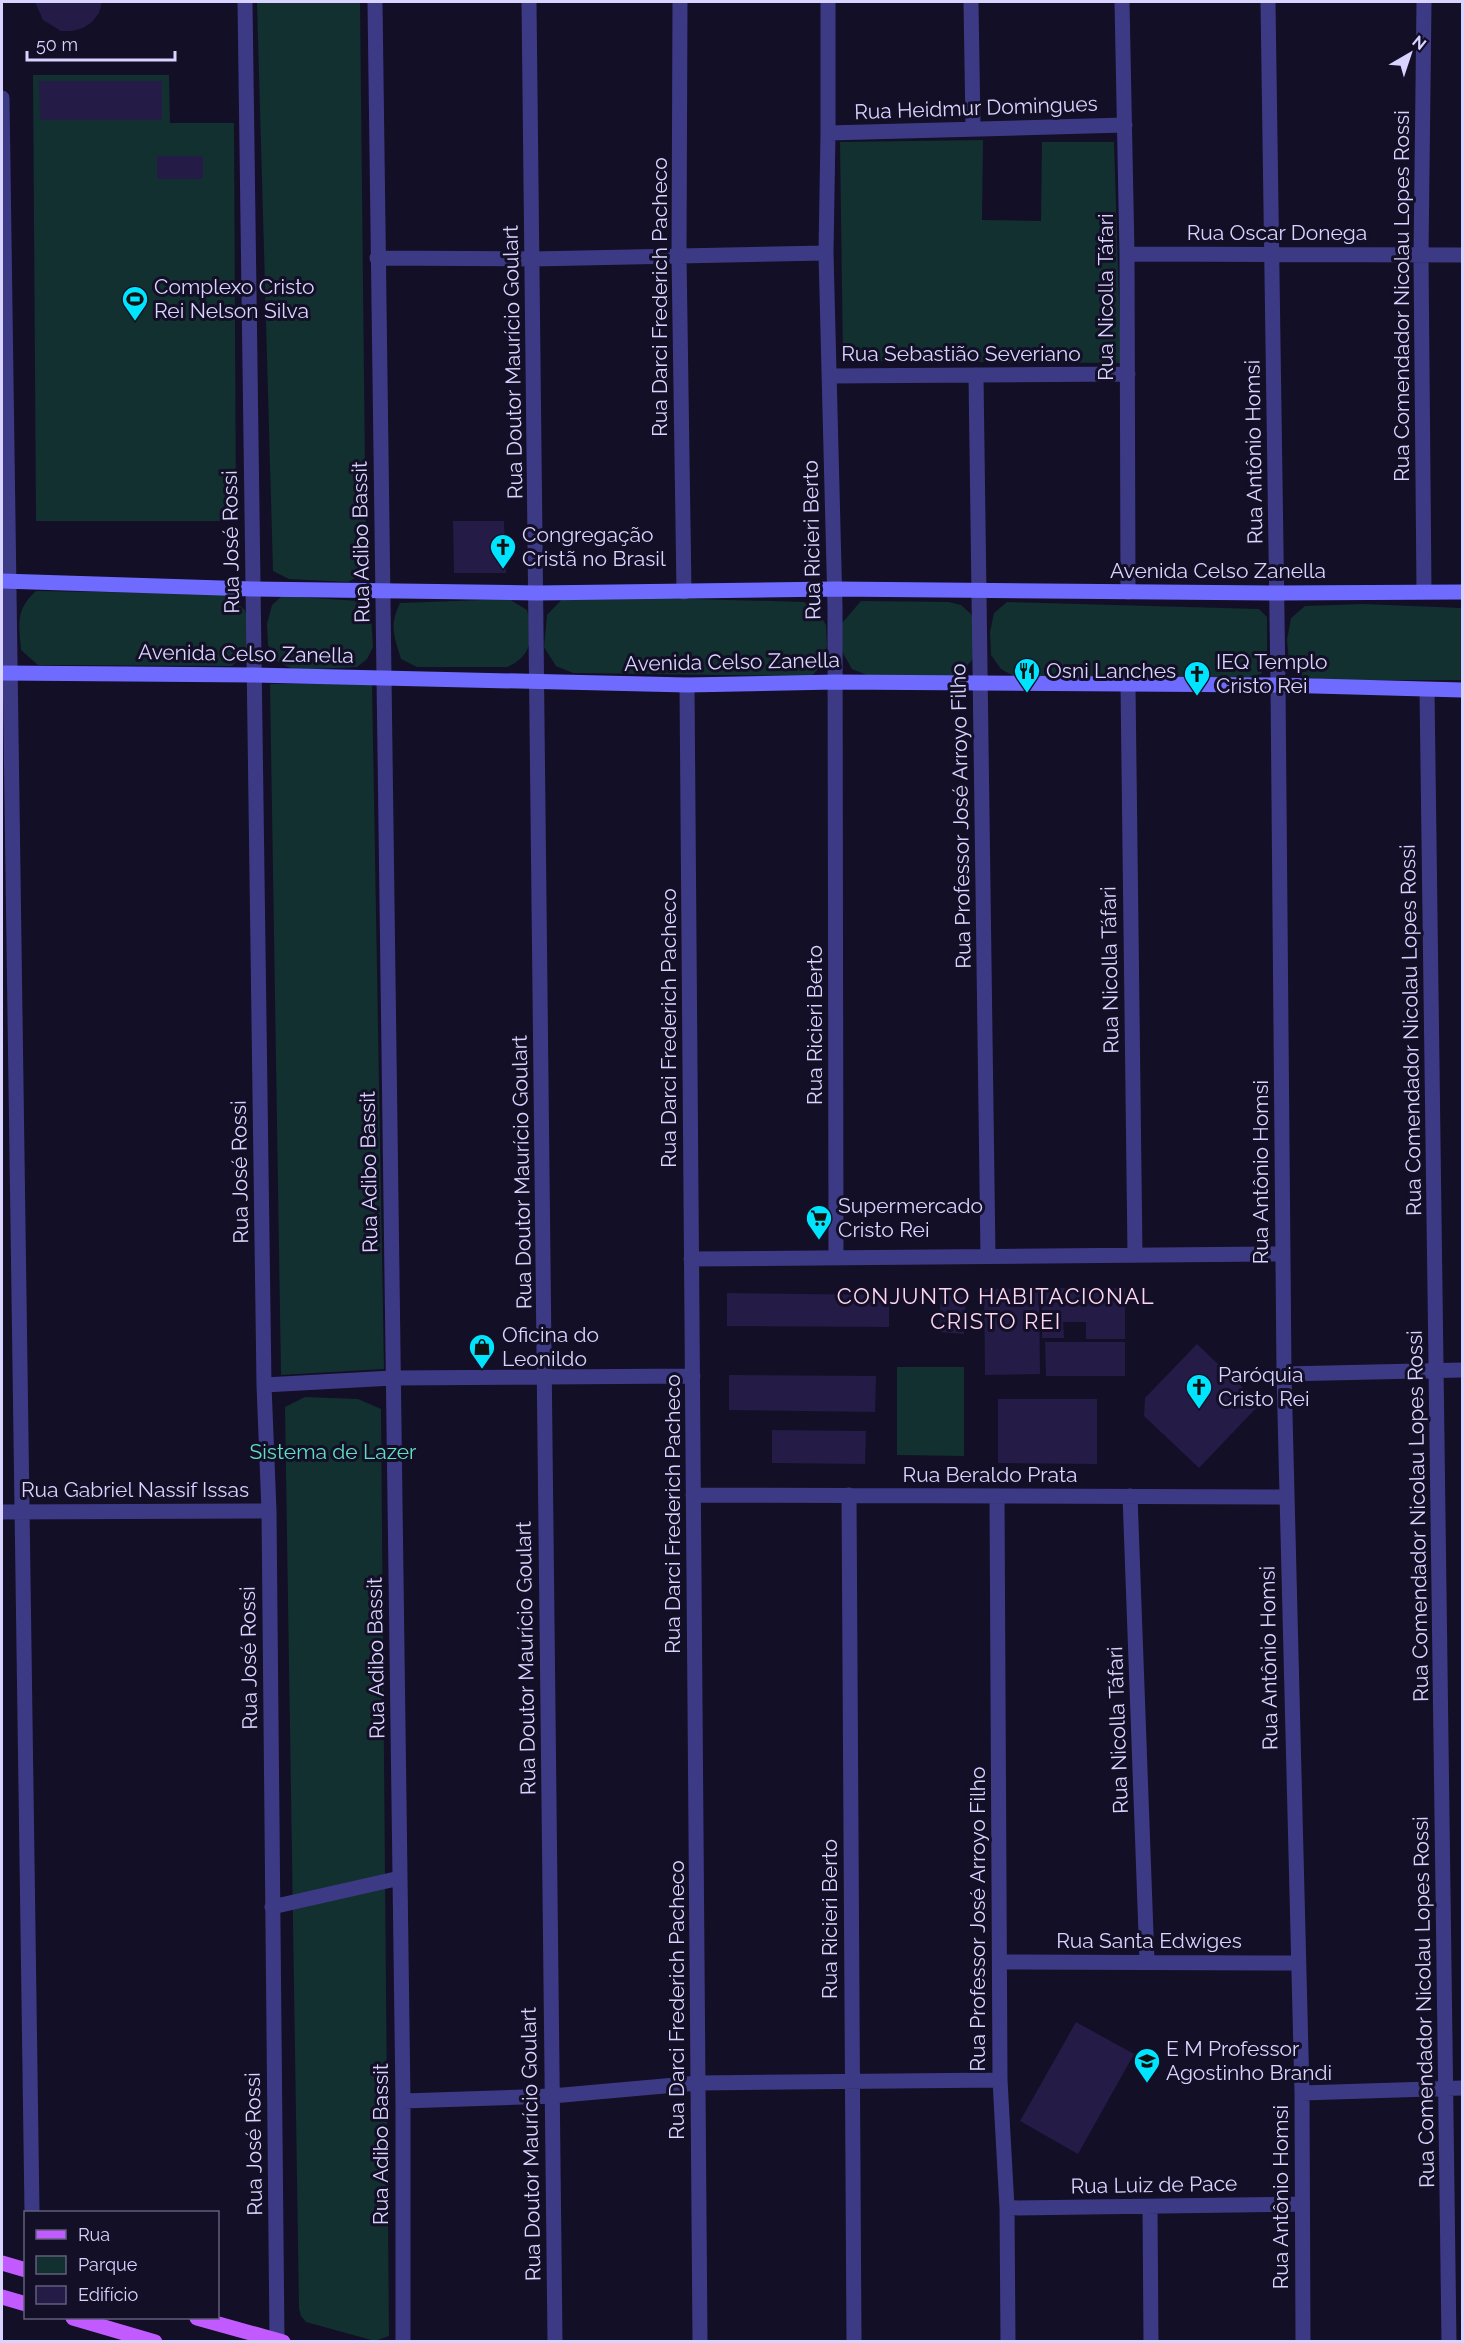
<svg xmlns="http://www.w3.org/2000/svg" width="1464" height="2343" font-family="Raleway,sans-serif">
	<style>
		.green { fill: #12302f }
		.building { fill: #241b47 }
		.lines { fill: none; stroke-linecap: round; stroke-linejoin: round }
		.street { stroke: #3d3a85; stroke-width: 15 }
		.secondary { stroke: #6f6bff; stroke-width: 15 }
		.primary { stroke: #c25bff; stroke-width: 15 }
		.labels { text-anchor: middle; stroke-width: 6; stroke-linejoin: round; paint-order: stroke }
		.street-label { font-size: 21px; fill: #d9d4ff; stroke: #130f26 }
		.poi-label { font-size: 21px; fill: #d9d4ff; stroke: #130f26; text-anchor: start }
		.park-label { font-size: 21px; fill: #5fe0c0; stroke: #130f26 }
		.neighbourhood-label { font-size: 22px; letter-spacing: 1.5px; fill: #ffd6f0; stroke: #130f26 }
	</style>
	<rect width="100%" height="100%" fill="#130f26"/>
	<path class="green" d="M257 2H360L366 563 360 575 348 582 289 579 273 571Z
		M33 75H169L170 123H234L236 521H36Z
		M983 140 982 220 1041 221 1042 142H1114L1121 363 843 361 840 142Z
		M36 591 225 594 245 610 248 625 246 653 232 666 38 665 21 650C19 624 15 610 36 591Z
		M282 596 359 601 371 616 373 647 367 659 357 667 294 670 277 661 268 645 267 624 272 605Z
		M621 597 804 602 817 610 826 625 827 645 824 662 812 676 573 673 556 666 544 647 547 615 563 598Z
		M509 599 527 610C534 635 533 656 507 667H417L401 659C394 635 389 626 400 603Z
		M861 601 949 602 961 605 971 614 977 633 972 660 959 676H869L852 669 840 648 842 623Z
		M1007 602 1259 609 1267 617V664L1261 674 1249 677H1015L1001 669 991 655 990 632 994 613Z
		M1363 604 1462 608V680H1326L1303 677 1289 661 1287 640 1291 618 1305 606Z
		M270 684H372L384 1369 281 1375Z
		M897 1367H964V1456L897 1455Z
		M305 1397 358 1399 381 1409 389 2336 375 2341 306 2322 301 2316 299 2309 285 1407Z"/>
	<path class="building" d="M35 2H102L99 13 92 22 83 28 72 31H61L43 20Z
		M39 81H162V120H40Z
		M157 156H203V179H157Z
		M453 521H504L506 573H454Z
		M1039 1288 1040 1374 985 1375 984 1289Z
		M1042 1288H1125V1339H1086V1322H1063L1064 1338H1042Z
		M727 1293 889 1295V1327L727 1326Z
		M941 1295 966 1297 964 1334 939 1332Z
		M1045 1342H1125V1376H1046Z
		M1197 1344 1260 1404 1199 1468 1144 1416 1145 1398Z
		M729 1375 876 1376 875 1412 729 1410Z
		M998 1399H1097V1464L998 1463Z
		M772 1430 866 1431 865 1464 772 1463Z
		M1076 2022 1134 2054 1078 2154 1020 2121Z"/>
	<g class="lines">
		<path class="street" d="M245 2 264 1385 269 1511 277 2342
			M375 2 403 2101V2342
			M529 2 555 2342
			M680 2 679 254 684 592
			M828 2V133L826 253 835 607 836 1258
			M971 2 973 129
			M1122 2 1127 254 1128 592
			M1268 2 1278 685 1284 1374 1302 2093 1303 2342
			M1424 2 1421 256 1424 591
			M2 98 32 2212
			M828 133 1125 125
			M1127 254 1462 255
			M377 258 533 259 826 253
			M976 375 988 1256
			M830 376 1128 374
			M687 685 700 2342
			M1128 685 1135 1255
			M1427 690 1449 2342
			M691 1259 1283 1254
			M1284 1374 1462 1370
			M264 1385 393 1378 693 1376
			M693 1495 1286 1497
			M849 1495 854 2342
			M997 1496 1000 2080 1007 2208 1008 2342
			M1130 1496 1147 1961
			M2 1512 269 1511
			M272 1907 400 1878
			M1000 1962 1297 1963
			M1302 2093 1462 2088
			M403 2101 552 2096 698 2083 1000 2080
			M1150 2207 1151 2342
			M1007 2208 1301 2204"/>
		<path class="secondary" d="M2 581 253 589 537 593 835 589 1277 593 1462 592
			M2 673 254 675 687 685 836 682 1278 685 1462 690"/>
		<path class="primary" d="M2 2263 26 2270
			M2 2297 26 2304
			M73 2318 155 2342
			M197 2318 283 2342"/>
	</g>
	<defs>
		<g id="stadium-pin" transform="scale(1.35)"><path d="M0 17L-7.5 6A9.5 9.5 0 1 1 7.5 6Z" fill="#00e5ff" stroke="#130f26"/><path d="M0-5a6.5 5 0 1 0 0 10a6.5 5 0 1 0 0-10ZM-3.5-1.8h7v3.6h-7Z" fill="#111"/></g>
		<g id="church-pin" transform="scale(1.35)"><path d="M0 17L-7.5 6A9.5 9.5 0 1 1 7.5 6Z" fill="#00e5ff" stroke="#130f26"/><path d="M-1.2-6h2.4v3.5h3.3v2.4h-3.3V6h-2.4V-.1h-3.3v-2.4h3.3Z" fill="#111"/></g>
		<g id="restaurant-pin" transform="scale(1.35)"><path d="M0 17L-7.5 6A9.5 9.5 0 1 1 7.5 6Z" fill="#00e5ff" stroke="#130f26"/><path d="M-5-6h1v4h1v-4h1v4h1v-4h1v5L-1.5 .5V6h-2V.5L-5-1ZM5-6V6H3V1.5H1.5Q1.5-4 5-6Z" fill="#111"/></g>
		<g id="supermarket-pin" transform="scale(1.35)"><path d="M0 17L-7.5 6A9.5 9.5 0 1 1 7.5 6Z" fill="#00e5ff" stroke="#130f26"/><path d="M-6-5.5h2.5l.6 2H6L4.5 2H-2.5L-4.4-4H-6ZM-1.5 3.2a1.3 1.3 0 1 0 .1 0ZM3 3.2a1.3 1.3 0 1 0 .1 0Z" fill="#111"/></g>
		<g id="shop-pin" transform="scale(1.35)"><path d="M0 17L-7.5 6A9.5 9.5 0 1 1 7.5 6Z" fill="#00e5ff" stroke="#130f26"/><path d="M-5-2.5h2.3a2.7 3.5 0 0 1 5.4 0H5L5.5 6h-11ZM-1.5-2.5h3a1.5 2.3 0 0 0-3 0Z" fill="#111"/></g>
		<g id="school-pin" transform="scale(1.35)"><path d="M0 17L-7.5 6A9.5 9.5 0 1 1 7.5 6Z" fill="#00e5ff" stroke="#130f26"/><path d="M0-5L7-2L0 1L-7-2ZM-4 1L0 2.5L4 1V4Q0 6-4 4Z" fill="#111"/></g>
	</defs>
	<g fill-rule="evenodd">
		<use href="#stadium-pin" x="135" y="299"/>
		<use href="#church-pin" x="503" y="547"/>
		<use href="#restaurant-pin" x="1027" y="671"/>
		<use href="#church-pin" x="1197" y="674"/>
		<use href="#supermarket-pin" x="819" y="1218"/>
		<use href="#shop-pin" x="482" y="1347"/>
		<use href="#church-pin" x="1199" y="1387"/>
		<use href="#school-pin" x="1147" y="2061"/>
	</g>
	<g class="labels">
		<g class="street-label">
			<text transform="translate(976 108) rotate(-2)" y="7">Rua Heidmur Domingues</text>
			<text x="1277" y="240">Rua Oscar Donega</text>
			<text transform="translate(1402 296) rotate(-90)" y="7">Rua Comendador Nicolau Lopes Rossi</text>
			<text transform="translate(660 297) rotate(-90)" y="7">Rua Darci Frederich Pacheco</text>
			<text transform="translate(1106 297) rotate(-90)" y="7">Rua Nicolla Táfari</text>
			<text x="961" y="361">Rua Sebastião Severiano</text>
			<text transform="translate(513 362) rotate(-91)" y="7">Rua Doutor Maurício Goulart</text>
			<text transform="translate(1254 452) rotate(-91)" y="7">Rua Antônio Homsi</text>
			<text transform="translate(812 540) rotate(-91)" y="7">Rua Ricieri Berto</text>
			<text transform="translate(231 542) rotate(-91)" y="7">Rua José Rossi</text>
			<text transform="translate(361 542) rotate(-91)" y="7">Rua Adibo Bassit</text>
			<text x="1218" y="578">Avenida Celso Zanella</text>
			<text transform="translate(246 654) rotate(1)" y="7">Avenida Celso Zanella</text>
			<text transform="translate(732 662) rotate(-1)" y="7">Avenida Celso Zanella</text>
			<text transform="translate(961 816) rotate(-91)" y="7">Rua Professor José Arroyo Filho</text>
			<text transform="translate(1110 970) rotate(-91)" y="7">Rua Nicolla Táfari</text>
			<text transform="translate(815 1025) rotate(-90)" y="7">Rua Ricieri Berto</text>
			<text transform="translate(669 1028) rotate(-90)" y="7">Rua Darci Frederich Pacheco</text>
			<text transform="translate(1411 1030) rotate(-91)" y="7">Rua Comendador Nicolau Lopes Rossi</text>
			<text transform="translate(240 1172) rotate(-91)" y="7">Rua José Rossi</text>
			<text transform="translate(369 1172) rotate(-91)" y="7">Rua Adibo Bassit</text>
			<text transform="translate(522 1172) rotate(-91)" y="7">Rua Doutor Maurício Goulart</text>
			<text transform="translate(1261 1172) rotate(-90)" y="7">Rua Antônio Homsi</text>
			<text x="990" y="1482">Rua Beraldo Prata</text>
			<text x="135" y="1497">Rua Gabriel Nassif Issas</text>
			<text transform="translate(673 1514) rotate(-90)" y="7">Rua Darci Frederich Pacheco</text>
			<text transform="translate(1418 1516) rotate(-91)" y="7">Rua Comendador Nicolau Lopes Rossi</text>
			<text transform="translate(249 1658) rotate(-91)" y="7">Rua José Rossi</text>
			<text transform="translate(376 1658) rotate(-91)" y="7">Rua Adibo Bassit</text>
			<text transform="translate(526 1658) rotate(-91)" y="7">Rua Doutor Maurício Goulart</text>
			<text transform="translate(1269 1658) rotate(-91)" y="7">Rua Antônio Homsi</text>
			<text transform="translate(1118 1730) rotate(-92)" y="7">Rua Nicolla Táfari</text>
			<text transform="translate(830 1919) rotate(-90)" y="7">Rua Ricieri Berto</text>
			<text transform="translate(978 1919) rotate(-90)" y="7">Rua Professor José Arroyo Filho</text>
			<text x="1149" y="1948">Rua Santa Edwiges</text>
			<text transform="translate(677 2000) rotate(-90)" y="7">Rua Darci Frederich Pacheco</text>
			<text transform="translate(1424 2002) rotate(-91)" y="7">Rua Comendador Nicolau Lopes Rossi</text>
			<text transform="translate(254 2144) rotate(-91)" y="7">Rua José Rossi</text>
			<text transform="translate(381 2144) rotate(-90)" y="7">Rua Adibo Bassit</text>
			<text transform="translate(531 2144) rotate(-91)" y="7">Rua Doutor Maurício Goulart</text>
			<text transform="translate(1154 2185) rotate(-1)" y="7">Rua Luiz de Pace</text>
			<text transform="translate(1281 2197) rotate(-90)" y="7">Rua Antônio Homsi</text>
		</g>
		<g class="poi-label">
			<text x="154" y="294">Complexo Cristo<tspan x="154" dy="24">Rei Nelson Silva</tspan></text>
			<text x="522" y="542">Congregação<tspan x="522" dy="24">Cristã no Brasil</tspan></text>
			<text x="1216" y="669">IEQ Templo<tspan x="1216" dy="24">Cristo Rei</tspan></text>
			<text x="1046" y="678">Osni Lanches</text>
			<text x="838" y="1213">Supermercado<tspan x="838" dy="24">Cristo Rei</tspan></text>
			<text x="502" y="1342">Oficina do<tspan x="502" dy="24">Leonildo</tspan></text>
			<text x="1218" y="1382">Paróquia<tspan x="1218" dy="24">Cristo Rei</tspan></text>
			<text x="1166" y="2056">E M Professor<tspan x="1166" dy="24">Agostinho Brandi</tspan></text>
		</g>
		<g class="park-label">
			<text x="333" y="1459">Sistema de Lazer</text>
		</g>
		<g class="neighbourhood-label">
			<text x="996" y="1304">CONJUNTO HABITACIONAL<tspan x="996" dy="25">CRISTO REI</tspan></text>
		</g>
	</g>
	<rect width="1464" height="2343" fill="none" stroke="#d9d4ff" stroke-width="6"/>
	<rect x="24" y="2211" width="195" height="108" fill="#130f26" stroke="#625e7d" stroke-width="1.5"/>
	<rect x="36" y="2230" width="30" height="9" fill="#c25bff" stroke="#625e7d" stroke-width="1.5"/>
	<text x="78" y="2241" font-size="18" fill="#d9d4ff">Rua</text>
	<rect x="36" y="2256" width="30" height="18" fill="#12302f" stroke="#625e7d" stroke-width="1.5"/>
	<text x="78" y="2271" font-size="18" fill="#d9d4ff">Parque</text>
	<rect x="36" y="2286" width="30" height="18" fill="#241b47" stroke="#625e7d" stroke-width="1.5"/>
	<text x="78" y="2301" font-size="18" fill="#d9d4ff">Edifício</text>
	<g transform="translate(1410 54) rotate(39)" stroke="#130f26" stroke-width="4.5" paint-order="stroke">
	<path d="M0-4.5L10 22L0 15L-10 22Z" fill="#d9d4ff"/>
	<text y="-9" font-size="16" font-weight="bold" text-anchor="middle" fill="#d9d4ff">N</text>
	</g>
	<path d="M27 51v9h148v-9" fill="none" stroke="#d9d4ff" stroke-width="3"/>
	<text x="36" y="51" font-size="18" fill="#d9d4ff" stroke="#130f26" stroke-width="4.5" paint-order="stroke">50 m</text>
</svg>
